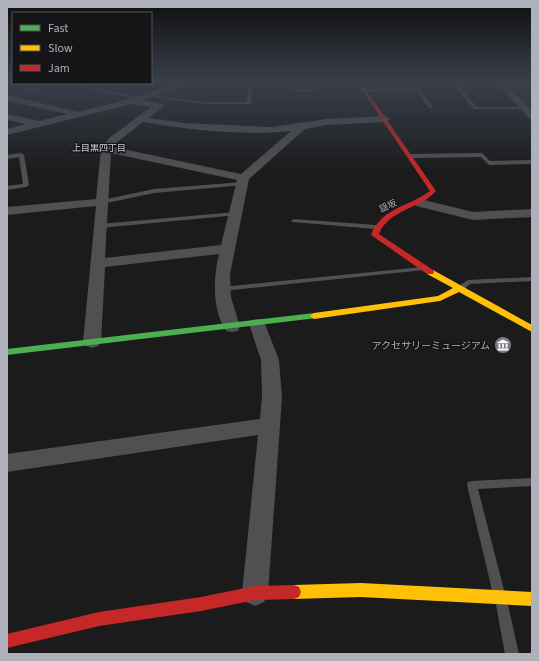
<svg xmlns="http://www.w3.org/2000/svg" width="539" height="661" font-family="'Source Sans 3','Noto Sans JP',sans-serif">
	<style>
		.built { fill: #252527 }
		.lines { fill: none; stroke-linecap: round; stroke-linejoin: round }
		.lane { fill: #505053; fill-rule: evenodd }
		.street { fill: #505053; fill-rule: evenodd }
		.fast { fill: #4caf50; fill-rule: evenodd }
		.slow { fill: #ffc107; fill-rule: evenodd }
		.jam { fill: #c62828; fill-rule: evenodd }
		.labels { text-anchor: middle; stroke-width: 3; stroke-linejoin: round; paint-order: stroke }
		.far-neighbourhood-label { font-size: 9px; fill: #ced0d6; stroke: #151517 }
		.far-street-label { font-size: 9px; fill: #aeb1ba; stroke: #151517 }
		.poi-label { font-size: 10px; fill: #aeb1ba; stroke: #151517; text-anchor: end }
	</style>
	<rect width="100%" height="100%" fill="#1b1b1b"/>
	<path class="built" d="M532 87V112L510 88Z"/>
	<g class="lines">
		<path class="lane" d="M151 81 178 85 180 86 178 87 151 83Z
			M189 81H326L324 82H252L251 103 249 104H205L145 96 147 95 205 102H247L248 82H191Z
			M409 81H413L433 107V108H429L417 91H365L363 90 365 89H415Z
			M450 81H454L456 83 495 82 505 86 504 88 494 84 458 85 477 107H523L525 108 523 109H474Z
			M47 83H52L29 93 26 92 33 88Z
			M71 83H77L101 90 143 98 141 99 100 92Z
			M315 89 316 91 293 92 291 91 293 90Z
			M21 153 24 155 29 185 26 187 7 190V186L23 184 19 157 7 159V155Z
			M482 153 490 161 532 160V164L489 165 481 157 411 158 408 156 411 154Z
			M242 182 244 183V185L154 193 102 204 99 202 102 200 154 189Z
			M236 212 239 214 238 215 100 228 97 226 100 224Z
			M294 219 376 225 379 227 376 229 292 222 291 221Z
			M422 267 425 269 424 270 222 291 218 289 222 287Z
			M532 277V281L470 284 463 290H457L456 288 468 280Z
			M532 478V486L478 489 504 590 502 594 498 596 494 594 492 590 467 485 468 482 472 481Z
			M502 599 506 601 508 605 519 654H505L496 605 498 601Z"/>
		<path class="street" d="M185 81H196L143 100 162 104 164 106 149 118 184 123 271 127 327 119 385 116 390 119 385 122 327 125 305 129 249 179 230 274 231 297 240 327 238 331 232 332 226 331C212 309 213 278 219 254L105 267 101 342 98 346 92 348 86 346 83 342 96 206 7 215V207L96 199 101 149 109 138 151 107 132 104 7 135V129L26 124 7 120V114L39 121 67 114 7 101V95L78 112 129 99ZM143 122C191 130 243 136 291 131L241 174 113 147 117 142ZM111 153 237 180 221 245 105 258Z
			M532 82V88L511 89 532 111V119L529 118 500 87 504 84Z
			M420 199 473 212 532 209V217L473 220 416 206 414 203Z
			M257 319 263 320 265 324 279 360 282 397 268 593 264 602 255 606 246 602 242 593 258 435 7 472V454L260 419 262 397 261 360 249 324 251 320Z"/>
		<path class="fast" d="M314 313 317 314 318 316 317 318 7 355V349Z"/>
		<path class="slow" d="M427 270H433L532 325V332L459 292 440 301 314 319 310 316 314 313 438 296 453 288 427 274 426 272Z
			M361 583 532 592V606L361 597 294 599 289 597 287 592 289 587 294 585Z"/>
		<path class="jam" d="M356 81H360L436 191C419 210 389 209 379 234L433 270 434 272 433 274H427L371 235C382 207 409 207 430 191Z
			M294 585 299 587 301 592 299 597 294 599 255 600 201 611 99 626 7 648V634L99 612 201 597 255 586Z"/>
	</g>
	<linearGradient id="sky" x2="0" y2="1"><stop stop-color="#0f0f0f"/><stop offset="0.47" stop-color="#393f4a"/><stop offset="1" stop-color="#393f4a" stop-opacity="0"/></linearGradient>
	<rect width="539" height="173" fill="url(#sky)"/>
	<defs>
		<g id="museum-disc" transform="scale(0.9)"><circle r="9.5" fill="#7b7c82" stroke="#151517"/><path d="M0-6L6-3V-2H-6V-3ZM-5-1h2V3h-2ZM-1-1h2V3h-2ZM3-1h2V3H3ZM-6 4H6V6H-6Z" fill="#fff"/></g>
	</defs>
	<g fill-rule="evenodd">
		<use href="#museum-disc" x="503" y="345"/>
	</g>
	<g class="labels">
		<g class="far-neighbourhood-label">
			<text x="99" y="151">上目黒四丁目</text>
		</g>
		<g class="far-street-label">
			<text transform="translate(388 206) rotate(-25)" y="3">謡坂</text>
		</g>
		<g class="poi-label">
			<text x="490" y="349">アクセサリーミュージアム</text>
		</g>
	</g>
	<rect width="539" height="661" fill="none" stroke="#aeb1ba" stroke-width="16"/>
	<rect x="12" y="12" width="140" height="72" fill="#151517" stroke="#525358"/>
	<rect x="20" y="25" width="20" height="6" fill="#4caf50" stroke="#525358"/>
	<text x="48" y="32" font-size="12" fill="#aeb1ba">Fast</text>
	<rect x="20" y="45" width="20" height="6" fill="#ffc107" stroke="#525358"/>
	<text x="48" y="52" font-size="12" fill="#aeb1ba">Slow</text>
	<rect x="20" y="65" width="20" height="6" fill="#c62828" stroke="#525358"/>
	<text x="48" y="72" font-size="12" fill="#aeb1ba">Jam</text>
</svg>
